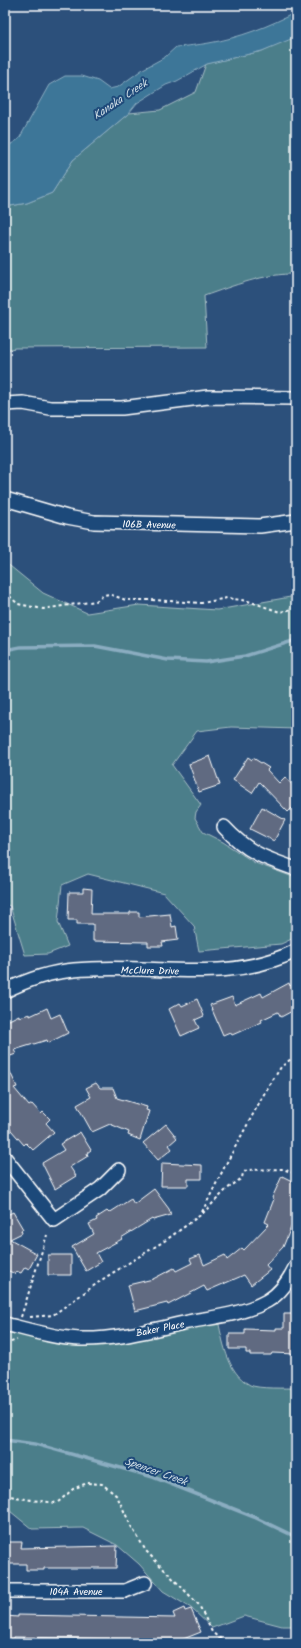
<svg xmlns="http://www.w3.org/2000/svg" width="301" height="1648" font-family="Kalam,sans-serif">
	<style>
		.green { fill: #4c7e8a; stroke: #a6bec4 }
		.water { fill: #3e7698; stroke: #8badc1 }
		.lines { fill: none; stroke-linecap: round; stroke-linejoin: round }
		.stream { stroke: #8badc1; stroke-width: 3.5 }
		.building { fill: #606a81; stroke: #fff }
		.minor-casing { stroke: #fff; stroke-width: 16 }
		.path { stroke: #fff; stroke-width: 2; stroke-dasharray: 3 3; stroke-linecap: butt }
		.minor { stroke: #1f4a7a; stroke-width: 13 }
		.labels { text-anchor: middle; stroke-width: 4; stroke-linejoin: round; paint-order: stroke }
		.street-label { font-size: 10px; fill: #fff; stroke: #1f4a7a }
		.water-label { font-size: 11px; font-style: italic; fill: #cfdde5; stroke: #1f4a7a }
	</style>
	<rect width="100%" height="100%" fill="#2c507b"/>
	<filter id="ink" filterUnits="userSpaceOnUse"><feTurbulence type="fractalNoise" baseFrequency=".025" numOctaves="2"/><feDisplacementMap in="SourceGraphic" scale="8" xChannelSelector="R" yChannelSelector="G"/><feConvolveMatrix kernelMatrix="1 2 1 2 8 2 1 2 1" color-interpolation-filters="sRGB"/></filter>
	<g filter="url(#ink)">
		<path class="green" d="M296 35V274C265 273 233 286 204 296L207 347 15 348 5 350V207L27 203 52 193 73 160 129 113 160 110 196 92 206 64 262 51Z
			M5 562 43 593 87 613 139 605 217 610 296 596V729L231 727 197 731 172 765 201 805 196 812 195 818 203 832 223 842 255 863 296 878V937L281 944 199 951 194 926 164 893 88 874 62 885 58 922 68 946 48 954 25 955 10 906 5 904Z
			M217 1316C223 1340 226 1372 250 1385 258 1389 286 1388 296 1388V1626H282L244 1616 212 1628 191 1608 163 1591 139 1564 117 1545 83 1528 32 1529 5 1507V1324L68 1338Z"/>
		<path class="water" d="M296 12V37L262 51 207 64 177 81 166 85 137 103 129 113 73 160 52 193 27 203 5 207V148L19 139 49 85 65 76H82L98 81 109 89 118 87 143 69 165 57 176 47C187 46 198 45 209 43 239 38 270 26 296 12Z"/>
		<g class="lines">
			<path class="stream" d="M5 650 20 647 95 646 168 660 206 662 245 656 296 640
				M5 1440 35 1444 153 1477 254 1517 296 1537"/>
		</g>
		<path class="building" d="M210 756 220 785 199 792 189 764Z
			M248 757 252 760 253 758 269 768 267 770 279 783 285 777 296 789V804L288 812 259 782 252 793 233 780Z
			M262 807 285 820 274 841 250 829Z
			M83 888 92 889 91 914H130V912H139V917L170 914 172 927 176 926 178 940 162 942 163 946H148V942L93 941V924H77V920H68L69 892H83Z
			M289 983 290 986 296 983V1009L281 1017 278 1012 261 1020 262 1022 232 1035 230 1032 223 1035 210 1005 232 997 235 1005 261 993 263 997Z
			M197 999 204 1016 195 1020 199 1028 181 1036 169 1009 180 1003 182 1006Z
			M47 1008 51 1018 60 1014 68 1033 48 1043 47 1040 14 1050 16 1054 5 1058V1022L19 1015V1017L30 1014V1016Z
			M5 1061 17 1087 14 1088 29 1106 32 1104 41 1114 43 1112 50 1119 46 1123 54 1132 33 1150 26 1143 24 1145 5 1123Z
			M96 1083 100 1088H113L117 1098 147 1107 146 1110 149 1111 140 1140 128 1135 129 1132 110 1124 92 1132 77 1105 91 1097 86 1088Z
			M166 1124 177 1138 169 1145 172 1149 158 1160 143 1143Z
			M80 1132 91 1150 87 1153 88 1156 70 1167 76 1176 55 1189 42 1163 64 1150 60 1144Z
			M162 1163 202 1165V1179H188V1186H161Z
			M282 1176 296 1183V1215L283 1247 266 1265 270 1270 251 1285 244 1275 207 1291 204 1286 168 1305 167 1303 135 1311 128 1285 153 1279 174 1268 176 1271 192 1263 190 1259 200 1255 204 1265 225 1255 227 1260 242 1248 244 1250 269 1224 265 1222 274 1199 272 1198Z
			M154 1189 169 1209 171 1215 153 1220 152 1219 121 1238 122 1239 96 1253 101 1262 86 1271 72 1247 94 1234 89 1224 97 1220 96 1218 107 1211 109 1213 131 1199 134 1204Z
			M13 1212 23 1229 21 1230 22 1233 10 1239 37 1254 29 1269 25 1267 21 1273 16 1271 15 1274 5 1269V1216Z
			M48 1255H71V1275H48Z
			M284 1314H296V1354L272 1353 271 1355H250V1353H246V1349H229V1334H245V1329L276 1330V1328H284Z
			M5 1542H22L21 1548 117 1546 116 1568H44V1570H26V1564H5Z
			M184 1608 185 1611 191 1609 201 1632 181 1640 14 1637V1639H5V1616L18 1617V1615L175 1618 173 1613Z"/>
		<g class="lines">
			<g class="minor-casing">
				<path id="minor" d="M5 404 23 403 50 408H122L208 397 296 398
					M5 499 67 517 94 522 260 526 296 521
					M224 827C247 852 264 858 296 869
					M5 991C27 980 50 972 74 970 151 962 223 986 296 951
					M5 1158 54 1220 100 1189 119 1170
					M5 1324C29 1330 55 1338 80 1339 116 1340 152 1330 188 1322 214 1317 244 1314 267 1301 281 1293 289 1280 296 1266
					M5 1591H125L145 1583"/>
			</g>
			<path class="path" d="M5 592 18 604 43 609 96 601 104 595 109 594 126 600H152L202 603 227 598 248 601 280 612 296 608
				M202 1212 226 1164 264 1094 281 1067 296 1055
				M21 1317 47 1235
				M30 1317 53 1315 106 1277 166 1240 202 1214 227 1189 242 1178 243 1173 247 1170 283 1169 296 1174
				M5 1344 17 1340
				M5 1495 31 1500 57 1503 73 1489 87 1483 102 1484 117 1496 131 1526 146 1551 199 1605 212 1632 219 1638 237 1643"/>
			<use href="#minor" class="minor"/>
		</g>
	</g>
	<g class="labels">
		<g class="street-label">
			<text transform="translate(149 524) rotate(1)" y="4">106B Avenue</text>
			<text transform="translate(150 970) rotate(1)" y="4">McClure Drive</text>
			<text transform="translate(160 1328) rotate(-11)" y="4">Baker Place</text>
			<text x="76" y="1595">104A Avenue</text>
		</g>
		<g class="water-label">
			<text transform="translate(120 99) rotate(-34)" y="4">Kanaka Creek</text>
			<text transform="translate(156 1471) rotate(19)" y="4">Spencer Creek</text>
		</g>
	</g>
	<rect width="301" height="1648" fill="none" stroke="#1f4a7a" stroke-width="20"/>
	<rect x="10" y="10" width="281" height="1628" fill="none" stroke="#fff" stroke-width="1.5" filter="url(#ink)"/>
</svg>
